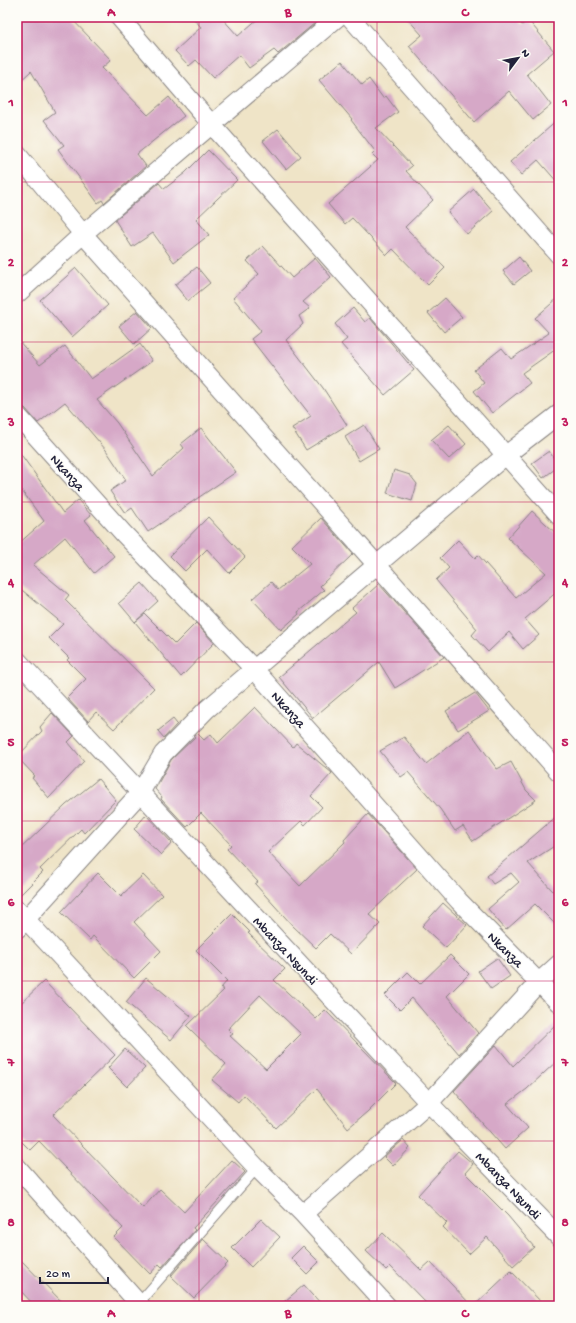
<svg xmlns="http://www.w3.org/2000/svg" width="576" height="1323" font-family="'Gochi Hand',sans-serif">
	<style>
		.building { fill: #d6a8c7; fill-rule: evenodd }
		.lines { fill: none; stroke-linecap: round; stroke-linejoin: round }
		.service-casing { stroke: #888381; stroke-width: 11 }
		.minor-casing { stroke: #888381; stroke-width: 20 }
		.service { stroke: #fff; stroke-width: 9 }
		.minor { stroke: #fff; stroke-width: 18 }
		.grid { fill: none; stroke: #c2185b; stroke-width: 1; stroke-opacity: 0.55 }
		.labels { text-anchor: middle; stroke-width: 3; stroke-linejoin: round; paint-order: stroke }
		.street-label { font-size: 14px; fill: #22223b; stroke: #fdfcf7 }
		.neatline { fill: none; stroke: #c2185b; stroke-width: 1.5 }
		.grid-label { font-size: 13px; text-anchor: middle; font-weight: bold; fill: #c2185b }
	</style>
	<rect width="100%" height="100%" fill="#fdfcf7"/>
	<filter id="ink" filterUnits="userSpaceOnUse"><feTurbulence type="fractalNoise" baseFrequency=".025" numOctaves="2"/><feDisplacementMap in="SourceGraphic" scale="8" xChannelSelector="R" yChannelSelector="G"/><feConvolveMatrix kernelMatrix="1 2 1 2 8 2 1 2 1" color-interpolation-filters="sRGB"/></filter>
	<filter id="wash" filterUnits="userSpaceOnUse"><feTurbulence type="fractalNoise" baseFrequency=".012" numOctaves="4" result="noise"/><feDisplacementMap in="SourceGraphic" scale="16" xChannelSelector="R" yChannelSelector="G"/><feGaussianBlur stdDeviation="0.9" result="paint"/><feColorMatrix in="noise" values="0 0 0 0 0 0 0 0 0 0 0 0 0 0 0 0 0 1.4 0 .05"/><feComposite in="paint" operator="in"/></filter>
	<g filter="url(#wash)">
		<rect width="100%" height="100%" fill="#efe4c7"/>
		<g id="blocks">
			<path class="building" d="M17 17H70L111 60 102 68 148 115 169 97 184 116 137 154 146 166 104 203 102 200 98 203 58 149 64 145 44 120 55 112 31 71 17 84Z
				M192 17H221L238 36 260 17H322L278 54 274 50 249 68 239 55 213 78 196 60 189 66 175 51 201 27Z
				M406 17H515L522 25 528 20 554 51 527 74 551 105 533 120 509 91 474 122 409 46 422 35Z
				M342 61 362 85 369 79 383 98 386 96 398 112 376 128 412 166 406 171 433 200 405 227 445 268 428 285 393 249 387 255 352 218 345 224 328 204 378 160 372 154 375 151 351 120 352 119 319 80Z
				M559 119V184L538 160 521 175 510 162Z
				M278 129 301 156 286 169 263 141Z
				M208 150 237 180 196 219 209 235 174 262 153 233 132 247 115 220 159 183 164 189 185 173Z
				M474 189 493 211 467 234 448 212Z
				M263 246 292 278 315 258 331 277 303 302 310 308 299 316 303 324 286 340 323 388 347 425 306 450 292 428 311 416 251 339 261 331 233 298 259 274 247 261Z
				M519 257 530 271 514 284 503 271Z
				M197 267 210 283 188 301 175 285Z
				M76 268 108 305 72 337 40 300Z
				M559 297V347L522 373 530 383 492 413 474 391 484 383 474 370 502 348 511 359 549 333 535 318Z
				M445 298 462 317 444 332 428 313Z
				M353 308 365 322 370 318 414 370 385 395 341 344 347 339 335 324Z
				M137 311 152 328 134 344 119 326Z
				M17 339 40 365 65 346 91 379 140 344 152 361 97 400 117 423 153 476 184 448 181 444 201 428 236 472 148 532 132 508 125 513 110 491 126 480 106 450 65 402 38 423 25 408 17 405Z
				M364 425 379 449 359 461 345 437Z
				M449 425 466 444 449 459 431 440Z
				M17 449 63 513 78 500 91 515 85 520 114 556 94 573 65 537 33 565 69 595 65 600 154 688 114 729 96 712 88 721 67 698 86 679 67 660 69 658 49 638 63 624 17 586V545L44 521 17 484Z
				M549 451 559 466 543 478 532 463Z
				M394 470 410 475 417 484 412 501 387 493Z
				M532 511 559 536V590L525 619 539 635 523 649 509 632 488 652 472 635 477 629 436 580 449 568 440 558 458 540 475 558 478 555 516 598 546 573 508 538Z
				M208 517 245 557 229 573 207 549 185 571 170 556Z
				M321 518 353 554 320 586 324 590 298 612 299 614 281 630 252 599 271 582 278 590 310 564 292 546Z
				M142 583 158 601 135 622 119 603Z
				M379 584 444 657 395 688 379 662 313 718 279 677 356 612 352 608Z
				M145 614 175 644 196 623 214 643 181 677 135 622Z
				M475 693 489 711 458 730 446 711Z
				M255 707 293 747 296 743 332 773 311 796 322 807 305 825 301 821 268 852 300 886 345 842 344 840 368 814 417 869 369 914 380 924 351 954 330 934 316 948 293 926 255 884 258 882 227 849 231 845 201 813 187 827 161 799 162 797 155 789 171 760 198 734 204 740 211 734 218 743Z
				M52 713 74 736 68 742 84 761 49 798 32 778 35 776 17 757 42 731 40 727Z
				M173 719 177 724 164 738 158 731Z
				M469 730 497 769 511 762 526 790 536 800 473 841 463 826 455 831 440 809 408 772 401 777 380 751 404 737 426 764Z
				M98 779 116 800 84 833 81 829 40 869 43 872 17 898V852L66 805Z
				M559 814V843L528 863 559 898V928L535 904 506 930 488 909 519 882 511 873 493 884 487 876Z
				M146 815 172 843 161 855 134 829Z
				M98 873 121 896 143 875 162 895 134 922 161 951 134 978 93 936 90 940 61 912Z
				M443 903 467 925 446 948 422 926Z
				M232 914 250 932 248 933 285 969 274 980 316 1019 325 1010 396 1083 367 1112 348 1128 317 1089 276 1128 244 1095 238 1102 212 1080 226 1064 187 1026 224 990 221 988 227 981 196 950ZM260 995 301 1034 266 1069 230 1036 233 1034 228 1029Z
				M450 955 469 974 447 996 478 1033 459 1054 412 998 400 1010 385 995 408 972 420 984Z
				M497 958 510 976 491 989 478 971Z
				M146 978 191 1016 171 1040 126 1002Z
				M44 981 115 1055 53 1115 143 1208 160 1189 184 1212 232 1160 245 1172 193 1228 195 1230 162 1267 159 1264 150 1274 114 1237 123 1228 39 1141 30 1150 17 1137V1007Z
				M559 1021V1059L527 1089 507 1104 528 1128 505 1149 454 1091 496 1045 513 1066Z
				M125 1049 145 1068 127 1087 108 1068Z
				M403 1140 410 1148 393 1166 384 1157Z
				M458 1151 473 1164 465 1173 508 1216 534 1247 513 1266 487 1237 469 1254 443 1227 447 1223 418 1195Z
				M261 1219 280 1237 251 1267 232 1248Z
				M383 1233 421 1270 430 1262 472 1306H429L390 1266 386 1270 366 1251Z
				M203 1239 228 1263 194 1298 171 1276Z
				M303 1246 319 1262 307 1274 291 1258Z
				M17 1256 66 1306H35L17 1287Z
				M511 1271 545 1306H474Z
				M304 1285 323 1306H279Z"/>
		</g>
	</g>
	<g filter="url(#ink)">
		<use href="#blocks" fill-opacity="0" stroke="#888381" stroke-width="1"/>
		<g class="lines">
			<g class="service-casing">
				<path id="service" d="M137 1305 257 1168"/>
			</g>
			<g class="minor-casing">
				<path id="minor" d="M119 17 212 125 559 515
					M350 17 559 255
					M17 154 83 234 376 564 559 772
					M17 294 83 234 338 17
					M17 415 124 534 254 669 459 901 559 1003
					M17 660 429 1103 559 1237
					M17 910 257 1168 303 1214 387 1306
					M17 929 140 793 163 754 206 710 506 455 559 414
					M17 1167 141 1306
					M303 1214 429 1103 539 982 559 964"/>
			</g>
			<use href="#service" class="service"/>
			<use href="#minor" class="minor"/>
		</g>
	</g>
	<path class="grid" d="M199 17V1306M377 17V1306M17 182H559M17 342H559M17 502H559M17 662H559M17 821H559M17 981H559M17 1141H559"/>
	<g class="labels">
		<g class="street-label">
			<text transform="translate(68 472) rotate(48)" y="5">Nkanza</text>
			<text transform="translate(289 709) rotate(48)" y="5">Nkanza</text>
			<text transform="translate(506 949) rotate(45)" y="5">Nkanza</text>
			<text transform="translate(286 950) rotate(47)" y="5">Mbanza Nsundi</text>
			<text transform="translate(509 1185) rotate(46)" y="5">Mbanza Nsundi</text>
		</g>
	</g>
	<rect width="576" height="1323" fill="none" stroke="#fdfcf7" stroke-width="44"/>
	<g transform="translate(518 58) rotate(58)" stroke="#fdfcf7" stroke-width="3" paint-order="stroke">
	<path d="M0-3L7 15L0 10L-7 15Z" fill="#22223b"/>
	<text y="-6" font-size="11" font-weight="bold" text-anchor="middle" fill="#22223b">N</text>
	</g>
	<path d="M40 1277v6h68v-6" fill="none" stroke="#22223b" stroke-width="2"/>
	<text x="46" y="1277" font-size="12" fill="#22223b" stroke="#fdfcf7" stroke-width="3" paint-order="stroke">20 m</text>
	<rect x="22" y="22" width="532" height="1279" class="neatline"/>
	<g class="grid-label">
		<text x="111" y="16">A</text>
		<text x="288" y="16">B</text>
		<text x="465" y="16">C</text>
		<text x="11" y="106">1</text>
		<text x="565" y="106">1</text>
		<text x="11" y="266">2</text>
		<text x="565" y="266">2</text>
		<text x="11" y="426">3</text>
		<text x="565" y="426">3</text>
		<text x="11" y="586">4</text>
		<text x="565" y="586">4</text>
		<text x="11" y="746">5</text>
		<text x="565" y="746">5</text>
		<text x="11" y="906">6</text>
		<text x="565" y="906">6</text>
		<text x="11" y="1066">7</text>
		<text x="565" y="1066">7</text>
		<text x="11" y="1226">8</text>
		<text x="565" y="1226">8</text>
		<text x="111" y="1317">A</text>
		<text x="288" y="1317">B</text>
		<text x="465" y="1317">C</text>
	</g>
</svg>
